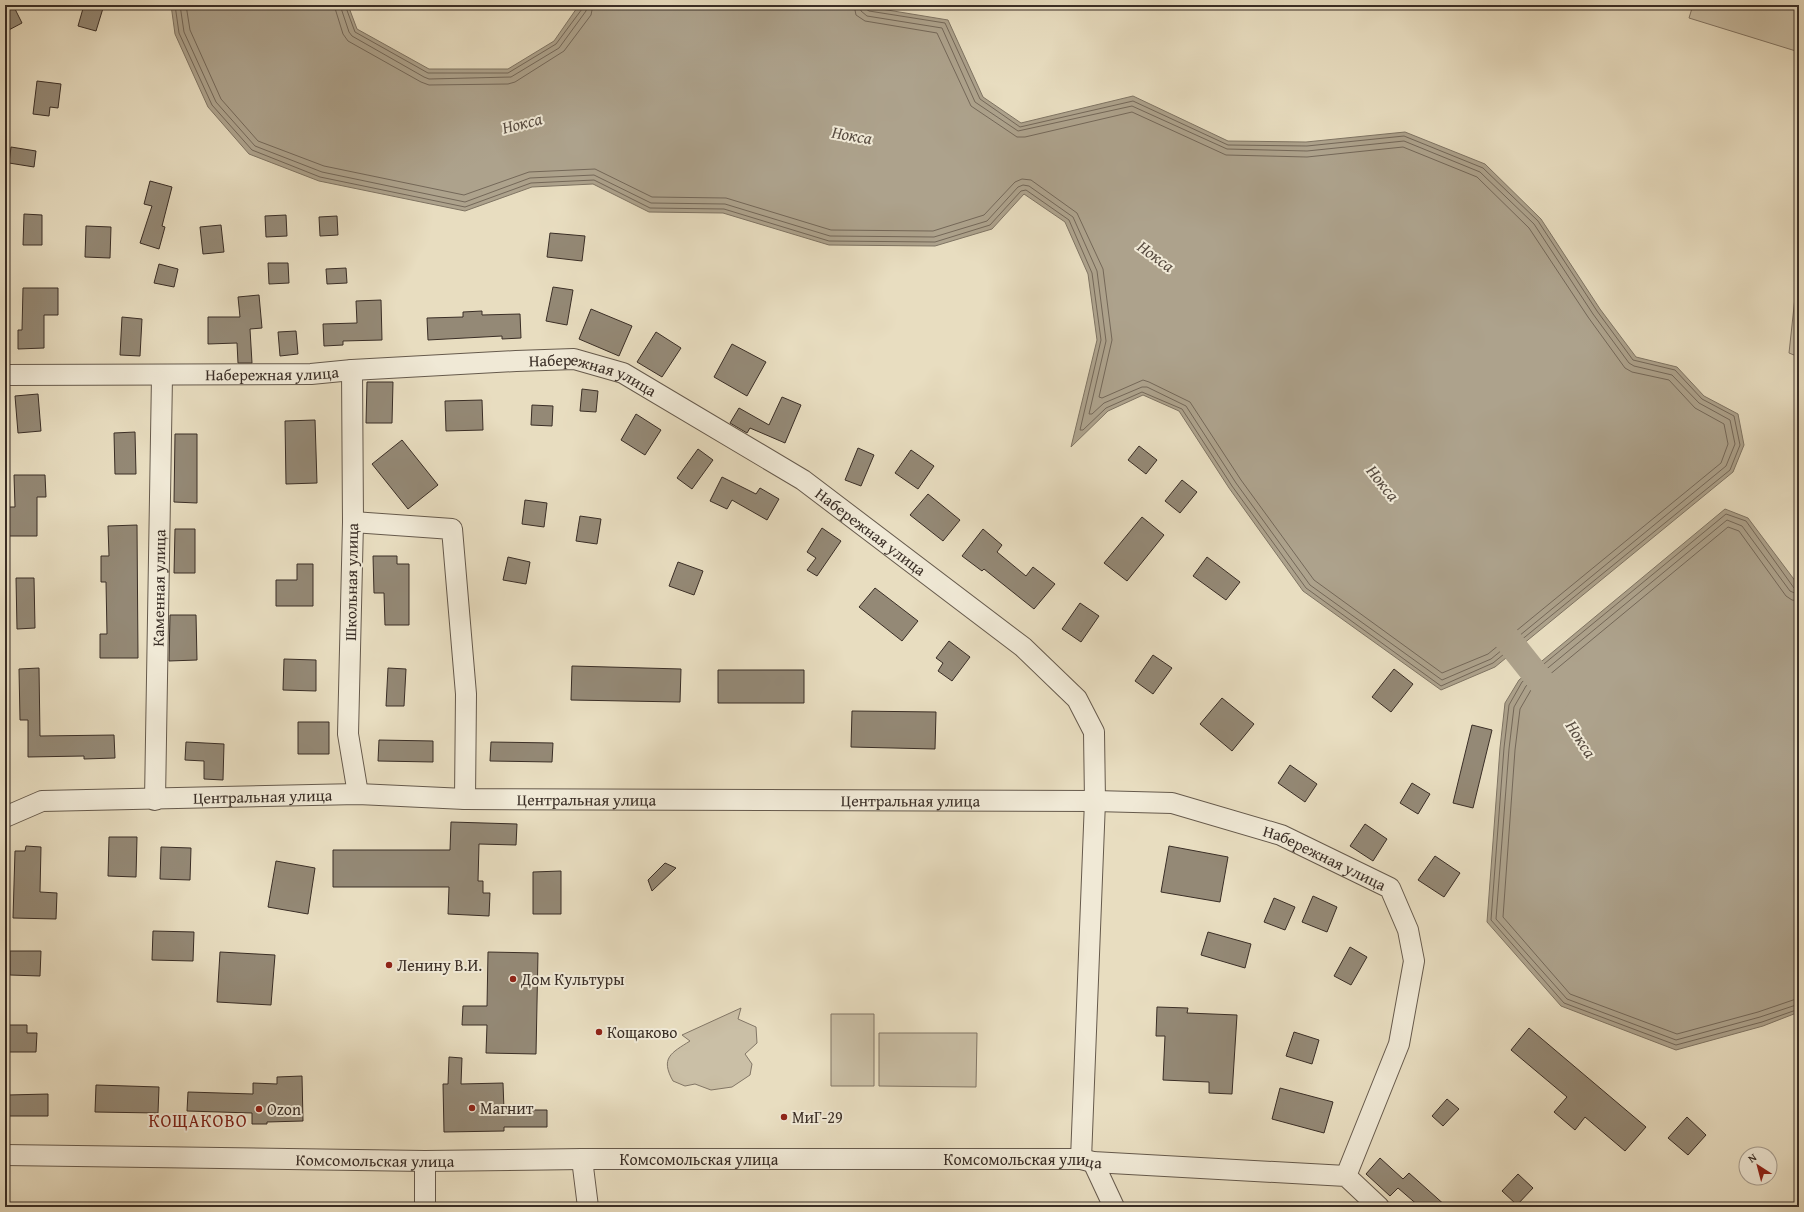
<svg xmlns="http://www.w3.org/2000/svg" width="1804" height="1212" font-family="'Gentium Book Plus',serif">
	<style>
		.green { fill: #cabfa6; stroke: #827666 }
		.water { fill: #ada28c; stroke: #7f7463 }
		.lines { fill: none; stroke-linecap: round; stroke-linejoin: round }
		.shore { stroke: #746859; stroke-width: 1 }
		.river { stroke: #ada28c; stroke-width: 27 }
		.building { fill: #948976; stroke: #3a2e26 }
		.minor-casing { stroke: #665a4c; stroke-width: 22 }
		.minor { stroke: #f0e9d6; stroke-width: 20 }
		.poi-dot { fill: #8f2418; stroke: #f0e9d6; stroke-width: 1.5 }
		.labels { text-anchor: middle; stroke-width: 4; stroke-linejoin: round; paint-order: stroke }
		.street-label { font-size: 16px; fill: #3a2e26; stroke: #f0e9d6 }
		.poi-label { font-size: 16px; fill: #3a2e26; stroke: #f0e9d6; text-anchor: start }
		.water-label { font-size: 17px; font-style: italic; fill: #574b40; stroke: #f0e9d6 }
		.quarter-label { font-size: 18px; letter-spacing: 1px; fill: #7a1f14; stroke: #f0e9d6 }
	</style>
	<rect width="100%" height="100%" fill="#e8ddc0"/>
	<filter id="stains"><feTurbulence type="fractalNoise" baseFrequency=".005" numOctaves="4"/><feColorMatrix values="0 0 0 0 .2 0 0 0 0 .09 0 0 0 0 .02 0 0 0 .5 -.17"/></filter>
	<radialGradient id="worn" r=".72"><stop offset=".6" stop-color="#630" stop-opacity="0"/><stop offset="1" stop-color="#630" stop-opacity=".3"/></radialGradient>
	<path class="green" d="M1693 5H1799V52L1689 18Z
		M1799 260V357L1789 353Z
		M741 1008 738 1019 756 1027 757 1043 745 1054 752 1064 750 1075 732 1087 711 1090 695 1084 685 1086 673 1081C660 1058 671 1053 690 1041L682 1035Z
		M831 1014H874V1086H831Z
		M879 1033H977L976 1087 879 1086Z"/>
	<path class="water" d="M171 5H348L357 29 429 69H508L554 41 579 5H857L948 20 983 97 1021 123 1133 96 1228 141 1306 142 1405 132 1485 164 1541 219 1600 309 1636 357 1677 367 1704 396 1738 414 1744 445 1733 472 1495 667 1441 690 1303 591 1229 488 1179 411 1143 395 1108 411 1071 447 1097 340 1088 274 1065 222 1024 194 992 229 935 246 829 245 723 213 649 212 593 184 532 187 465 211 319 181 249 154 208 107 175 34Z
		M1725 509 1748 518 1799 586V1012L1763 1026 1676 1050 1561 1006 1487 922 1500 748 1505 703 1519 680Z"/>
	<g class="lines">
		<path class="shore" d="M175 5 179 33 212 105 252 150 320 177 465 207 531 183 594 180 650 208 724 209 829 241 935 242 990 225 1021 191 1026 190 1069 220 1092 273 1101 340 1080 430H1083L1106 408 1142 392 1182 409 1232 486 1306 588 1441 686 1493 663 1730 470 1740 445 1734 416 1702 399 1675 370 1633 360 1597 311 1538 221 1483 168 1404 136 1307 146 1228 145 1133 101 1020 127 980 99 945 23 869 11 866 9 865 5
			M180 5 184 32 216 102 255 146 322 172 465 202 530 178 594 175 651 203 725 204 830 236 934 237 987 221 1018 187 1023 185 1029 186 1073 217 1097 271 1106 341 1089 414H1092L1104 403 1142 387H1147L1186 406 1236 483 1310 585 1442 680 1491 659 1726 466 1735 444 1730 420 1699 403 1672 375 1634 366 1629 363 1593 314 1534 224 1480 172 1404 141 1307 151 1227 149 1132 106 1018 131 975 102 942 28 867 16 861 11 860 5
			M186 5 190 30 221 99 258 141 324 166 464 195 529 172 595 169 652 197 726 198 831 230 933 231 984 215 1015 182 1022 179 1031 180 1077 213 1103 269 1112 340 1099 397 1102 398 1143 380 1149 382 1190 402 1241 480 1314 580 1442 673 1488 654 1721 463 1728 444 1724 424 1695 408 1669 380 1632 372 1625 368 1588 317 1529 228 1477 177 1403 147 1307 157 1226 155 1132 112 1025 137H1017L971 106 937 33 865 21 856 15 854 5
			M334 5 343 34 348 41 421 82 429 85 508 84 515 82 564 51 591 15 593 5
			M340 5 349 32 352 36 424 77 429 79 511 77 559 48 586 11 587 5
			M345 5 355 32 428 73H508L556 44 582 9V5
			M1799 590 1794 588 1746 521 1726 514 1522 682 1509 705 1504 748 1491 920 1564 1003 1676 1045 1762 1022 1799 1009
			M1799 595 1790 591 1742 526 1727 520 1526 686 1514 707 1509 749 1496 919 1567 999 1676 1040 1760 1017 1799 1004
			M1799 601 1792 600 1786 596 1739 531 1728 527 1531 690 1520 709 1515 750 1503 917 1570 994 1677 1034 1758 1012 1799 998"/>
		<path class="river" d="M1493 621 1555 699"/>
	</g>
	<path class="building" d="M5 5H13L22 23 5 32Z
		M84 5H104L96 31 78 26Z
		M37 81 61 84 58 108 50 107 49 116 33 114Z
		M11 147 36 151 34 167 9 163Z
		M150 181 172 187 162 226 165 227 159 249 140 243 152 206 144 204Z
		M24 214 42 215V245H23Z
		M286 215 287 236 266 237 265 216Z
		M337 216 338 235 320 236 319 217Z
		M221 225 224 252 203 254 200 227Z
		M86 226 111 227 110 258 85 257Z
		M550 233 585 236 582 261 547 257Z
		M268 263H288L289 283 269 284Z
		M159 264 178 269 174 287 154 283Z
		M346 268 347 283 327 284 326 269Z
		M553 287 573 290 567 325 546 321Z
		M23 288H58V315H44V348L18 349V330H22Z
		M259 295 262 328 250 329 252 363H238L237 343 208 344V317H240L238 297Z
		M381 300 382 340 343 341V345L324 346 323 324 357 323 356 301Z
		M591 309 632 326 619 356 579 339Z
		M482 311V315L520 314 521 338 502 339V336L428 340 427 318 463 317V312Z
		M122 317 142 319 140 356 120 355Z
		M296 331 298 354 280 356 278 332Z
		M656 332 681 348 662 377 637 362Z
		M732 344 766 362 747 396 714 377Z
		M367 382H393L392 423H366Z
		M582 389 598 391 596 412 580 411Z
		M38 394 41 431 18 433 15 396Z
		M782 397 801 405 785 443 750 428 747 433 730 423 739 408 769 425Z
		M482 400 483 430 446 431 445 401Z
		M532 405 553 406 552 426 531 425Z
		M636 414 661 430 645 455 621 440Z
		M315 420 317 483 286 484 285 421Z
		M135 432 136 474H115L114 433Z
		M175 434H197V503L174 502Z
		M402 440 438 485 408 509 372 464Z
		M1139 446 1157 460 1146 474 1128 460Z
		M858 448 874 455 861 486 845 480Z
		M698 449 713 460 692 489 677 478Z
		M911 450 934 466 918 489 895 473Z
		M14 475H45L46 497H37V536H6L5 507H15Z
		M722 477 756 494 760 488 779 499 767 520 732 500 727 509 710 501Z
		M1182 480 1197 492 1180 513 1165 501Z
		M928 494 960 520 943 541 910 515Z
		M525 500 547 503 544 527 522 524Z
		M580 516 601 519 597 544 576 541Z
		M1142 517 1164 535 1127 581 1104 563Z
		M137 525 138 658H100V634H107L106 582H101V556H109L108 526Z
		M822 528 841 541 817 576 807 570 816 558 807 552Z
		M175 529H195V573H174Z
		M983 529 1002 545 997 552 1026 576 1033 567 1055 584 1034 609 984 569 982 571 962 556Z
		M373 556H397V564H409V625H385L384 593H374Z
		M508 557 530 562 526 584 503 580Z
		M1207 557 1240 582 1226 600 1193 576Z
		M678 562 703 571 694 595 669 586Z
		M297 564H313V606H276V580H297Z
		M16 578H34L35 628 17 629Z
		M875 588 918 621 902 641 859 607Z
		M1080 603 1099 616 1081 642 1062 629Z
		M170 615H196L197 660 169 661Z
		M949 641 970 657 952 681 938 671 943 663 936 658Z
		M1153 655 1172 668 1153 694 1135 681Z
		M284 659 316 660V691L283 690Z
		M572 666 681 669 680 702 571 700Z
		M39 668 40 736 114 735 115 758 84 759V756L28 757V720H20L19 669Z
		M388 668 406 669 404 706H386Z
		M1394 669 1413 684 1391 712 1372 697Z
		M718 670H804V703H718Z
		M1222 698 1254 724 1232 751 1200 724Z
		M852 711 936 712 935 749 851 747Z
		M298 722H329V754H298Z
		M1472 725 1492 730 1473 808 1453 803Z
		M379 740 433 741V762L378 761Z
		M186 742 224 744 223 780 204 779V761L185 760Z
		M491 742 553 743 552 762 490 761Z
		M1290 765 1317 784 1305 802 1278 783Z
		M1412 783 1430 794 1418 814 1400 803Z
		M451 822 517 824 516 845 479 844 478 881H483V893H490L489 916 448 914 449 887H333V850H450Z
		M1365 824 1387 839 1373 861 1350 846Z
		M109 837H137L136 877 108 876Z
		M26 846 41 847 40 892 57 893 56 919 13 918 15 851H25Z
		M1169 846 1228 857 1220 902 1161 892Z
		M161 847 191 848 190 880 160 879Z
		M1435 856 1460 873 1444 897 1418 880Z
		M276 861 315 868 308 914 268 907Z
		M665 863 676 868 652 891 648 880Z
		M561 871V914H533V872Z
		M1313 896 1337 907 1327 932 1302 922Z
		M1274 898 1295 907 1285 930 1264 922Z
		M153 931 194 932 193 961 152 960Z
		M1208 932 1251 944 1245 968 1201 955Z
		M1350 947 1367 957 1351 985 1334 976Z
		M10 951H41L40 976 10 975Z
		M220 952 275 955 271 1005 217 1002Z
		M488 952 538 953 536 1054 486 1053 487 1025H462L463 1006H487Z
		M1157 1007 1188 1008 1187 1013 1237 1015 1232 1094 1209 1093V1082L1163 1080 1165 1036H1156Z
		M9 1025H27V1033H37L36 1052H8Z
		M1529 1028 1646 1127 1625 1151 1585 1117 1575 1130 1554 1112 1567 1097 1511 1050Z
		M1294 1032 1319 1040 1312 1064 1286 1056Z
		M449 1057 462 1058 461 1084 503 1083 504 1110H547V1127H504V1131L444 1132 443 1084H448Z
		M302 1076 303 1121 267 1122V1124H252V1113L187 1111 188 1092 253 1094V1083L277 1084V1077Z
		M96 1085 159 1087 158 1113 95 1112Z
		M1280 1088 1333 1102 1324 1133 1272 1119Z
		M48 1094V1116H9L8 1095Z
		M1447 1099 1459 1109 1443 1126 1432 1116Z
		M1687 1117 1706 1135 1688 1155 1668 1138Z
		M1380 1158 1403 1179 1409 1173 1447 1207H1420L1398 1188 1390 1196 1366 1174Z
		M1518 1174 1533 1188 1517 1205 1502 1191Z"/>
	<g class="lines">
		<g class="minor-casing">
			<g id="minor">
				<path d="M352 370 353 522 348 734 358 794"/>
				<path id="s1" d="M5 375 311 374 352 370 516 361 574 359 623 373 803 480 1023 647 1077 699 1094 732 1095 801 1081 1159"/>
				<path d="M353 522 452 529 466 694 465 799"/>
				<path id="s2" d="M155 800 162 376"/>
				<path id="s3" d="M5 817 42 801 358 794 465 799 1095 801 1172 803 1281 835 1390 888 1408 930 1414 961 1399 1044 1346 1176"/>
				<path id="s4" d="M5 1155 425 1161 582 1159H1081L1093 1162 1346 1176 1379 1207"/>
				<path d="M582 1159 588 1207"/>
				<path d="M1093 1162 1114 1207"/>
				<path d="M425 1207V1161"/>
			</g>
		</g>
		<use href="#minor" class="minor"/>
	</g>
	<g class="poi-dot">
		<circle cx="389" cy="965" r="4"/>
		<circle cx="513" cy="979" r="4"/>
		<circle cx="599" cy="1032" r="4"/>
		<circle cx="472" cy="1108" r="4"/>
		<circle cx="259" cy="1109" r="4"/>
		<circle cx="784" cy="1117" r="4"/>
	</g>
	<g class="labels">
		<g class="street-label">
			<text dy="6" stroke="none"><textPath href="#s1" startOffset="267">Набережная улица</textPath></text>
			<text dy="6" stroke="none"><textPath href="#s1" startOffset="591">Набережная улица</textPath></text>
			<text dy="6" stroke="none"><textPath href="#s1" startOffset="915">Набережная улица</textPath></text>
			<text transform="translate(351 582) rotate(-89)" y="6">Школьная улица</text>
			<text dy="6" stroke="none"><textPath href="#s2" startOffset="212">Каменная улица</textPath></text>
			<text dy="6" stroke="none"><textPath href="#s3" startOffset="261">Центральная улица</textPath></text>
			<text dy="6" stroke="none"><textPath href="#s3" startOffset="585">Центральная улица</textPath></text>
			<text dy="6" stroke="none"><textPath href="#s3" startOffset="909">Центральная улица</textPath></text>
			<text dy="6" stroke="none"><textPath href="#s3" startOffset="1333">Набережная улица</textPath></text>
			<text dy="6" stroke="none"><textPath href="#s4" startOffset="694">Комсомольская улица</textPath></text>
			<text dy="6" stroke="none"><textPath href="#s4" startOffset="370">Комсомольская улица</textPath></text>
			<text dy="6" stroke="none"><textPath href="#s4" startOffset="1018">Комсомольская улица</textPath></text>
		</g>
		<g class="poi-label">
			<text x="397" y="971">Ленину В.И.</text>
			<text x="521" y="985">Дом Культуры</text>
			<text x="607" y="1038">Кощаково</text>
			<text x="480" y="1114">Магнит</text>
			<text x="267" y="1115">Ozon</text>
			<text x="792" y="1123">МиГ-29</text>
		</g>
		<g class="water-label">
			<text transform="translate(522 123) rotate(-14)" y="6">Нокса</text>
			<text transform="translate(852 135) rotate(10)" y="6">Нокса</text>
			<text transform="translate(1156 256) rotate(36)" y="6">Нокса</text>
			<text transform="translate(1383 483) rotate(51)" y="6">Нокса</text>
			<text transform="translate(1581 739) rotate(57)" y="6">Нокса</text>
		</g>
		<g class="quarter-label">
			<text x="198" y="1127">КОЩАКОВО</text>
		</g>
	</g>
	<rect width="1804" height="1212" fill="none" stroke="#e8ddc0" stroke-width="20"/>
	<rect x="6" y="6" width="1792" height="1200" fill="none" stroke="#3a2e26" stroke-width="2"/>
	<rect x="10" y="10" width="1784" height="1192" fill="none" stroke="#3a2e26"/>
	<g transform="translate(1758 1166) rotate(324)"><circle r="19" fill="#f0e9d6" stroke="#a79e90"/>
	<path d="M0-3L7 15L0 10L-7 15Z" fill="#8f2418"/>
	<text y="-6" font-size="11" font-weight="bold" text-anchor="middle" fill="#3a2e26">N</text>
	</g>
	<rect width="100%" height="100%" filter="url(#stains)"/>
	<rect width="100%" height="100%" fill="url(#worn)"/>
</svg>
